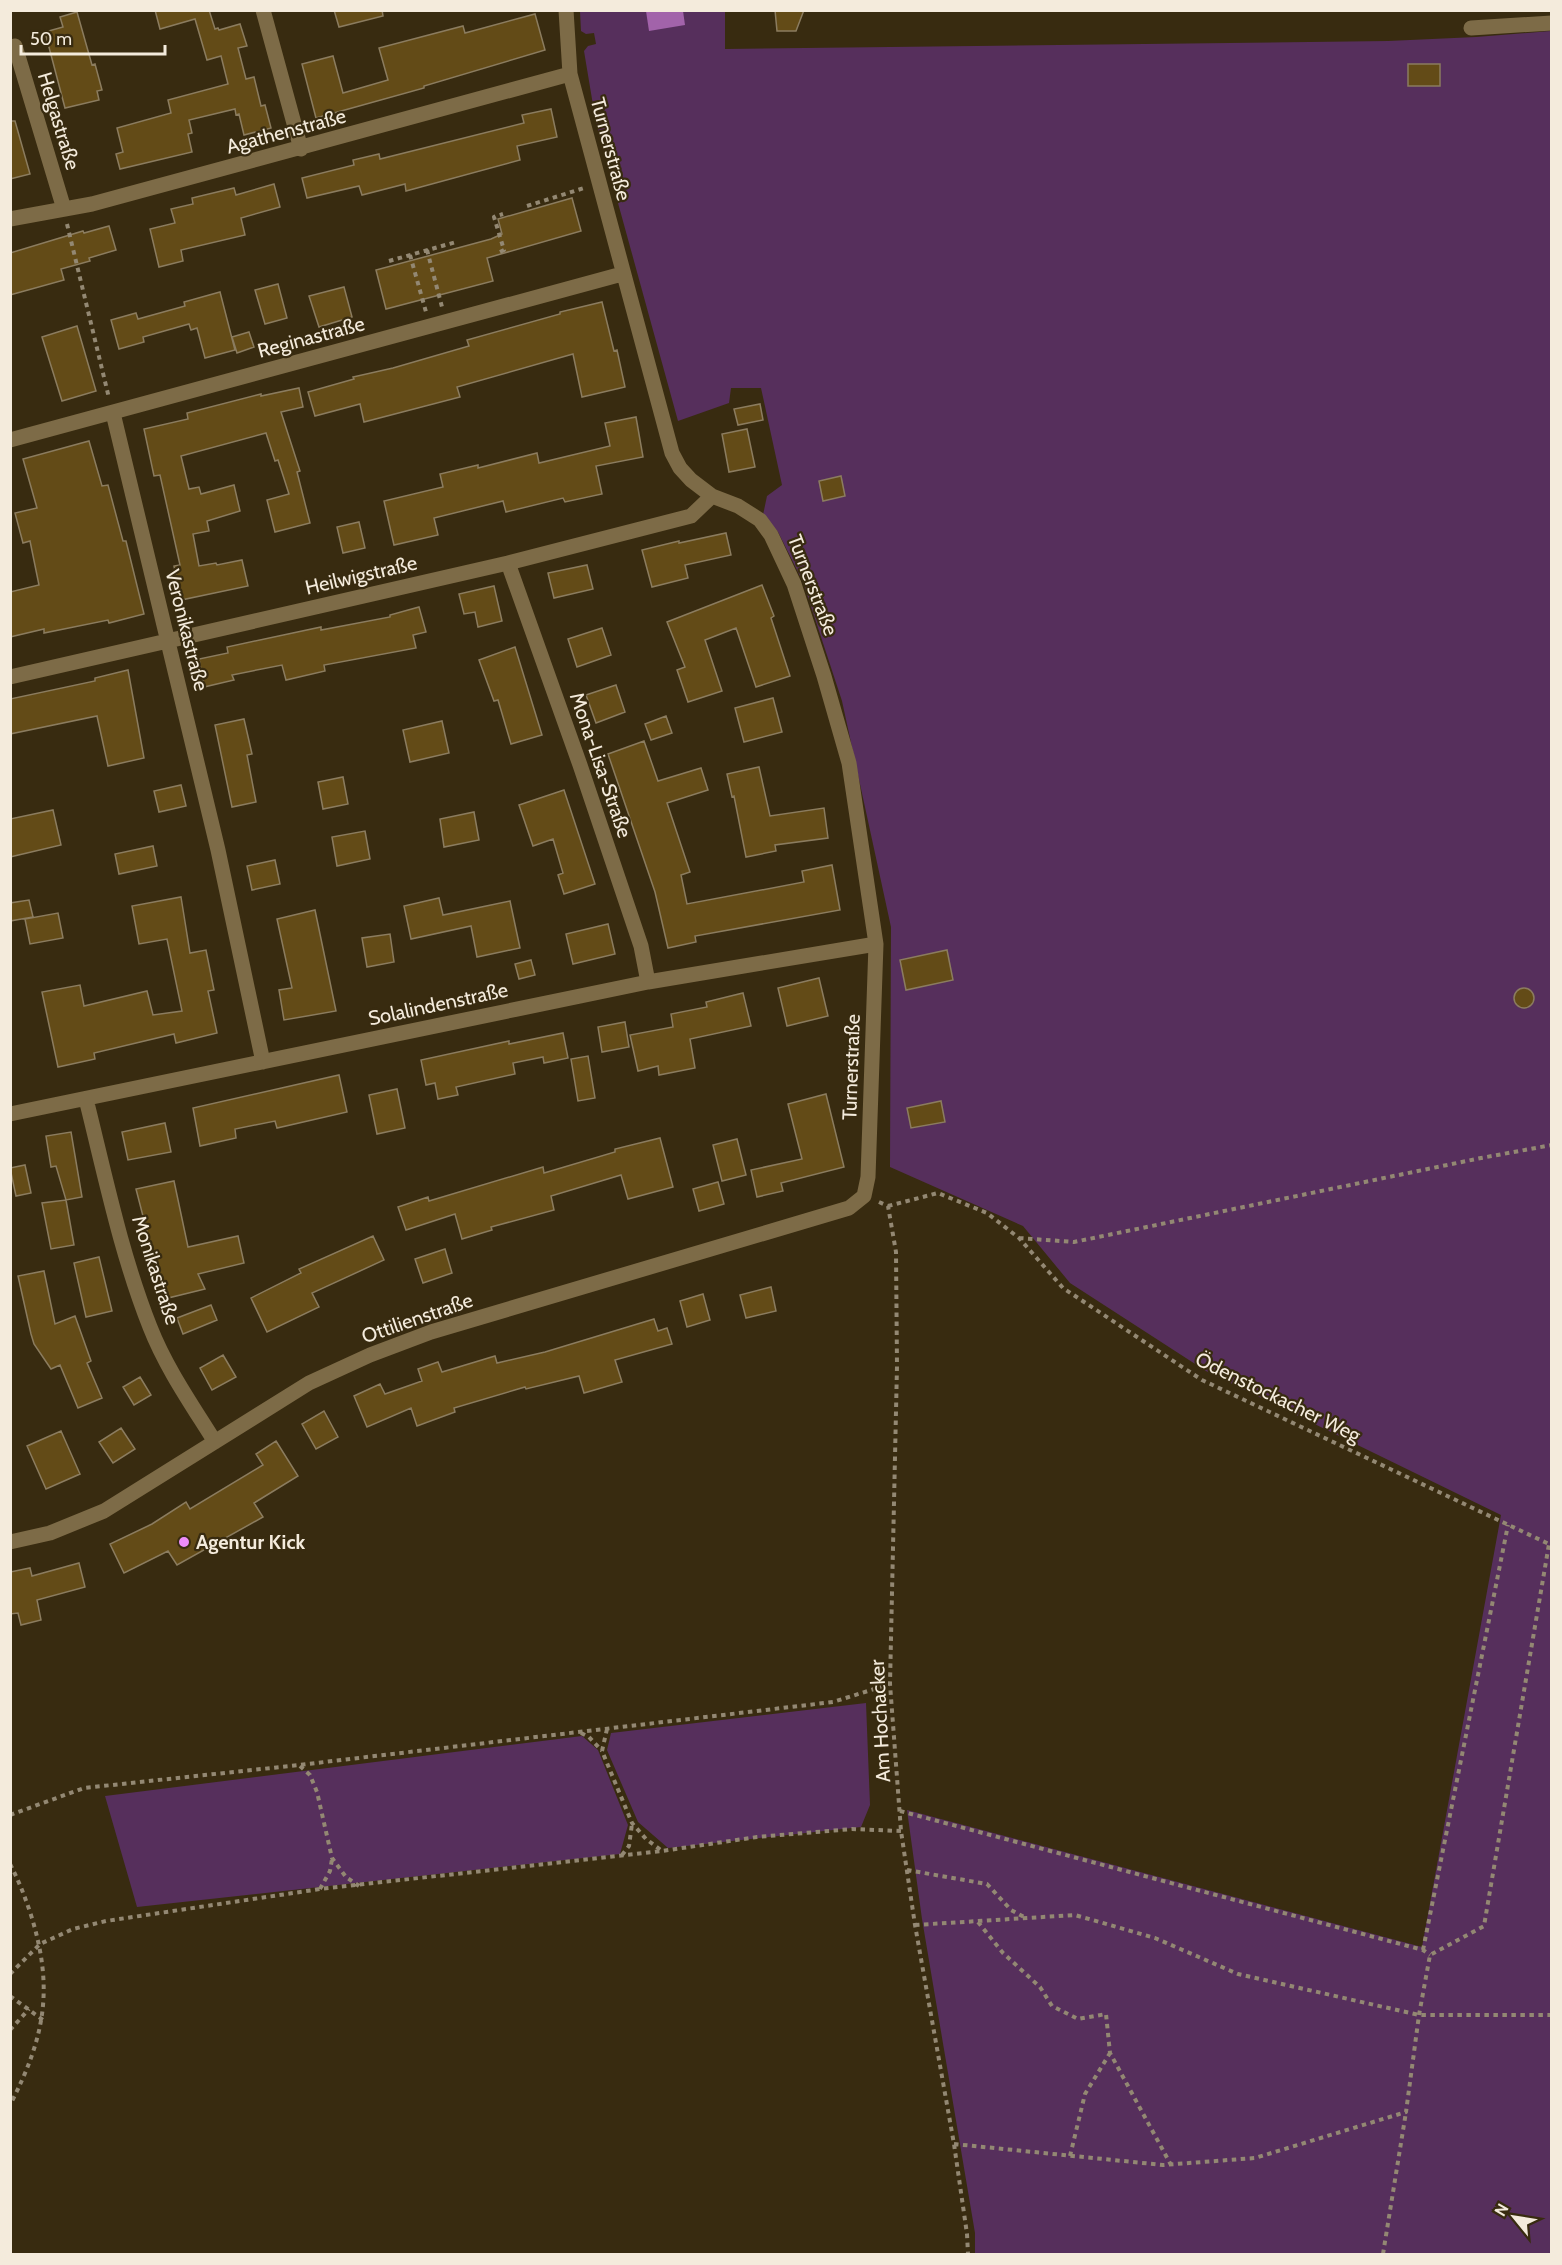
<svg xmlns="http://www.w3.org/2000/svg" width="1562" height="2265" font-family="Cabin,sans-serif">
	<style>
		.green { fill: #562f5c }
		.water { fill: #a263aa }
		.building { fill: #634b17; stroke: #8b7c5f; stroke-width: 1.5 }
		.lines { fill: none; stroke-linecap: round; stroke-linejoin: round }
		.path { stroke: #938873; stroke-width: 4; stroke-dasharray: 4.5 4.5; stroke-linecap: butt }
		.street { stroke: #7d6b47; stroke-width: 15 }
		.poi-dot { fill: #ed8cfa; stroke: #382b10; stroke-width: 2 }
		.labels { text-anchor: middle; stroke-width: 4.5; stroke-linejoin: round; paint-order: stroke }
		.street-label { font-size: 20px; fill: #f4ebdc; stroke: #382b10 }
		.poi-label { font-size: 20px; font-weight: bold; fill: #f4ebdc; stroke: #382b10; text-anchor: start }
	</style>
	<rect width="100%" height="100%" fill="#382b10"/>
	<path class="green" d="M580 11H725V49L1388 41 1476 37 1551 31V2254H975V2233L922 1919 907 1810 1422 1947 1501 1515 1206 1371 1070 1283 1023 1226 890 1167 891 927 842 701 803 582 778 532 763 515 767 496 782 485 761 388H731L729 403 678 421 596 123 584 51 588 46 596 44 594 33 586 34 581 31Z
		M866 1703 870 1805 861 1827 668 1848 638 1822 607 1750 611 1733Z
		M582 1736 598 1750 628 1825 620 1854 137 1907 105 1796Z"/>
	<path class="water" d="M646 11H683L685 25 649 31Z"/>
	<path class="building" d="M155 10H209L215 29 218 28 219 30 240 24 247 46 238 48 246 79 254 77 261 106 265 105 271 128 244 135 239 114 236 115 235 109 189 120 192 133 188 134 192 152 120 169 116 154 123 152 117 128 171 113 168 100 228 84 221 56 207 60 195 19 160 29Z
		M334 10H382L383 16 339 27Z
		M775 10H804L796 31H777Z
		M77 12 92 65 95 64 102 90 97 91 99 100 65 108 45 32 63 27 60 17Z
		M535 14 545 50 424 86V88L316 118 302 64 333 56 343 93 388 80 379 48 463 26 465 33Z
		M1408 64H1440V86H1408Z
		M551 109 557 137 517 146 520 160 406 191 405 184 362 195 359 186 307 198 302 178 354 165 353 160 379 154 380 159 524 123 522 115Z
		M10 121H15L30 174 10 179Z
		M274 184 280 207 241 218 245 235 181 250 183 261 159 267 150 229 175 223 171 209 193 204 192 198 234 188 236 195Z
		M572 198 581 231 487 258 493 281 386 309 376 270 491 239 502 234 498 219Z
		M109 226 116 250 89 258 90 261 61 269 64 280 10 295V253L83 231 84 233Z
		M278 284 287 318 265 324 255 290Z
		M344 287 352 317 319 327 309 296Z
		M220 292 235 350 205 358 197 328 191 330 189 324 143 337 144 342 119 349 111 320 136 313 138 319 185 306 184 302Z
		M602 302 614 351 617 350 625 387 582 397 573 354 457 387 460 397 364 422 360 404 315 416 308 392 354 379 353 377 393 368 469 346 467 340 560 314V312Z
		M77 326 96 391 62 401 42 337Z
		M249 332 254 347 237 353 232 337Z
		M299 388 303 407 281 412 300 471 297 472 310 523 275 532 267 500 289 494 278 460 275 461 266 433 181 456 189 489 199 487 201 494 234 485 240 511 207 521 209 531 193 534 199 566 216 563 217 565 242 560 248 586 181 600 174 566 180 565 160 475 154 476 144 429 188 419 187 413 261 394V396Z
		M760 404 763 420 738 425 734 409Z
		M636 417 643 457 596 466 602 494 565 502 563 498 506 512 503 501 434 518 438 535 394 545 384 501 443 487 440 474 478 465V468L537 453 539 463 610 446 605 423Z
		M747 429 755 467 729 472 722 434Z
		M89 441 102 486 108 485 123 541H126L144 614 109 623 108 620 44 633V629L10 637V592L39 585 30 541 23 543 15 513 37 508 23 459Z
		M841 476 845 496 823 501 819 481Z
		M359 522 365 548 343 553 337 527Z
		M726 533 731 555 685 565 688 578 652 587 642 550 679 541V543Z
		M587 565 593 589 554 598 548 573Z
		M762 585 774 616 771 618 790 676 756 687 736 628 705 640 722 691 688 702 677 670 685 667 667 622Z
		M494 586 502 621 478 627 475 612 464 614 459 594Z
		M419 607 426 632 413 635 416 648 324 665 325 671 286 680 282 665 232 675 234 680 204 687 199 659 228 653 227 647 321 627V630L390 617V615Z
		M602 628 611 655 577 667 568 639Z
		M515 647 542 735 511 744 498 700 494 701 479 660Z
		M128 670 144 758 108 766 97 716 10 734V699L95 681V678Z
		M616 685 625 712 596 723 586 695Z
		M773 698 782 732 744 742 735 708Z
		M666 716 672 733 651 740 645 724Z
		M244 719 252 754 247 755 256 802 232 807 215 725Z
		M442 721 449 753 410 762 403 730Z
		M644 741 658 781 701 768 708 790 667 803 690 872 681 875 687 904 804 882 802 871 832 865 840 910 695 936 696 942 668 948 655 892 608 754Z
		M759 767 770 816 824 808 828 838 775 845 776 851 746 857 734 796 732 797 727 774Z
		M343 777 348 804 323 809 318 782Z
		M181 785 186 806 159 812 154 791Z
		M564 790 595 884 564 894 558 875 563 873 553 839 533 846 519 805Z
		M53 810 61 845 10 857V819Z
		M474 812 479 840 444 847 440 819Z
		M365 831 370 859 337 866 332 837Z
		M153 846 157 866 119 874 115 854Z
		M275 860 280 884 252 890 247 866Z
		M181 897 190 953 206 950 214 990 208 991 217 1033 176 1043 174 1034 94 1053 95 1059 58 1067 42 992 80 985 84 1006 147 991 153 1015 182 1011 167 939 139 944 132 906Z
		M439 898 443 915 510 901 520 948 477 957 471 926 411 939 404 906Z
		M29 900 33 917 10 921V903Z
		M315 910 336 1011 284 1020 279 990 292 988 277 919Z
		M58 913 63 938 30 944 25 919Z
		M608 924 615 954 573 964 566 934Z
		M390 934 394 962 367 967 362 938Z
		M947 950 953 980 906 990 900 960Z
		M531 960 535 975 519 979 515 964Z
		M819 978 828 1016 787 1026 778 988Z
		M1514 998a10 10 0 1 1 20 0a10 10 0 1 1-20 0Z
		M743 993 751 1026 690 1039 695 1068 659 1075 658 1066 638 1071 630 1035 673 1027 671 1014 707 1007 706 1002Z
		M625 1022 629 1047 602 1052 598 1027Z
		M563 1033 568 1058 544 1063 543 1057 513 1063 515 1074 456 1087 458 1095 438 1099 435 1083 426 1085 421 1060 509 1041V1044Z
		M588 1056 595 1098 578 1101 571 1059Z
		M339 1075 347 1112 277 1128 275 1121 235 1129 236 1138 200 1146 193 1108Z
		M397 1089 405 1128 377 1134 369 1095Z
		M826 1094 844 1167 781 1183 783 1191 757 1197 751 1170 802 1159 788 1104Z
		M941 1101 945 1122 911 1128 907 1108Z
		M165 1123 171 1152 128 1160 122 1132Z
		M71 1132 82 1197 66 1200 56 1166 51 1167 46 1136Z
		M660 1138 673 1187 628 1199 621 1175 551 1196 554 1210 491 1227 492 1230 462 1239 455 1214 406 1230 398 1207 428 1197 429 1201 543 1167 544 1173 615 1152V1149Z
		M737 1139 746 1175 722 1181 713 1145Z
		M25 1165 31 1193 16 1196 10 1168Z
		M174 1181 188 1247 238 1236 244 1263 198 1274 205 1289 168 1298 162 1282H160L136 1189Z
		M718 1182 724 1204 699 1211 693 1189Z
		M66 1200 74 1245 51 1249 42 1203Z
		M373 1236 384 1260 312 1293 319 1307 267 1332 251 1298 301 1273 299 1269Z
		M445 1249 452 1273 423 1283 415 1259Z
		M99 1257 112 1311 86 1317 74 1263Z
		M44 1271 55 1324 75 1316 91 1361 87 1363 102 1398 78 1408 60 1365 51 1369 34 1344 31 1334 18 1276Z
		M771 1287 776 1311 746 1318 740 1295Z
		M703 1294 710 1320 687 1327 680 1301Z
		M211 1305 217 1320 183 1334 177 1318Z
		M654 1319 658 1331 667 1328 672 1344 615 1360 622 1382 584 1393 579 1376 526 1389 525 1387 454 1408 455 1412 417 1426 411 1408 367 1427 354 1396 380 1384 385 1394 422 1381 418 1369 438 1362 442 1372 495 1356 497 1363 545 1352Z
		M223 1355 236 1377 212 1390 200 1368Z
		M140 1377 151 1395 134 1405 123 1387Z
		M324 1411 338 1437 316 1449 302 1424Z
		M121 1428 135 1449 113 1463 99 1442Z
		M61 1431 80 1474 46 1489 27 1446Z
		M276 1441 298 1476 254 1503 263 1517 177 1565 168 1551 124 1573 110 1544 152 1524 186 1502 190 1509 263 1465 256 1454Z
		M79 1563 85 1587 37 1600 41 1620 21 1625 18 1613 10 1614V1572L30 1568 32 1576Z"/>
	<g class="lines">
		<path class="path" d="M527 206 584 188
			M67 224 109 398
			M427 250 442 307
			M500 252 504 250 494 217 503 214
			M410 255 426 312
			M389 261 456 242
			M879 1202 888 1206 896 1252 897 1366 890 1684 901 1831 915 1925 954 2144 967 2234 968 2254
			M888 1206 938 1193 987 1213 1019 1238 1063 1288 1202 1380 1551 1545
			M1019 1238 1074 1242 1481 1158 1552 1145
			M607 1729 602 1751 632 1823 646 1839 662 1851
			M581 1733 589 1737 602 1751
			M300 1766 310 1775 317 1792 332 1858 346 1877 359 1886
			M900 1811 1423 1950 1430 1955
			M10 1815 84 1788 299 1765 833 1702 890 1684
			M622 1855 629 1846 632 1824
			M10 1864C19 1881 25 1897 31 1915 54 1989 45 2037 10 2105
			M907 1870 987 1884 1011 1910 1024 1917
			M320 1889 330 1871 332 1859
			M978 1922 1003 1953 1040 1987 1052 2006 1078 2019 1106 2014 1110 2053 1171 2165
			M915 1925 1075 1915 1155 1938 1238 1974 1419 2015H1552
			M1423 1950 1508 1525
			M10 1974 40 1944 73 1929 106 1921 320 1889 662 1851 757 1837 852 1829 901 1831
			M10 1996 43 2020
			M10 2030 29 2009
			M954 2144 1163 2165 1255 2158 1406 2112 1419 2015 1430 1955 1484 1926 1549 1544
			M1070 2156 1085 2094 1110 2053
			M1383 2254 1406 2112"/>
		<path class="street" d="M263 10 301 149
			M1471 28 1552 23
			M15 46 64 209
			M10 219 92 204 570 74
			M113 413 218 850 263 1062
			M10 440 622 274
			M508 563 580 765 641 946 648 982
			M10 677 508 563 691 516 712 496
			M86 1099C105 1175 121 1254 150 1327 166 1368 192 1405 215 1442
			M10 1114 648 982 876 944
			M10 1542 50 1533 104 1511 309 1383 370 1355 431 1332 849 1208 864 1196 868 1177 876 944 849 763 824 676 794 584 771 535 760 520 738 506 712 496 691 480 680 468 672 453 570 74 566 10"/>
	</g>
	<circle class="poi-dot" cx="184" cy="1542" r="6"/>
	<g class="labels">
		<g class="street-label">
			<text transform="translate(59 121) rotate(73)" y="7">Helgastraße</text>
			<text transform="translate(286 131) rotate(-15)" y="7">Agathenstraße</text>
			<text transform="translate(611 149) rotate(75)" y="7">Turnerstraße</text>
			<text transform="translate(311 337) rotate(-15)" y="7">Reginastraße</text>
			<text transform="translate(361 575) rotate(-13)" y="7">Heilwigstraße</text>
			<text transform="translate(813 585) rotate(69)" y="7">Turnerstraße</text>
			<text transform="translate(187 630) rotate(76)" y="7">Veronikastraße</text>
			<text transform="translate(601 765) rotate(71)" y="7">Mona-Lisa-Straße</text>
			<text transform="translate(438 1004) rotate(-12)" y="7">Solalindenstraße</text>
			<text transform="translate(851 1067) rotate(-88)" y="7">Turnerstraße</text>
			<text transform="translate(156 1270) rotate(72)" y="7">Monikastraße</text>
			<text transform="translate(417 1318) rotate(-19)" y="7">Ottilienstraße</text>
			<text transform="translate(1278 1397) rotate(26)" y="7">Ödenstockacher Weg</text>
			<text transform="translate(880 1721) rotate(-93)" y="7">Am Hochacker</text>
		</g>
		<g class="poi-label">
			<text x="196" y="1549">Agentur Kick</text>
		</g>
	</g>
	<rect width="1562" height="2265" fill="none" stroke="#f4ebdc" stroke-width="24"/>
	<g transform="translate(1514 2217) rotate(300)" stroke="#382b10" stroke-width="4.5" paint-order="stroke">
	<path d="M0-4.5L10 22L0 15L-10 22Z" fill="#f4ebdc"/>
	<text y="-9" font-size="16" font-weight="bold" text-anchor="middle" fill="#f4ebdc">N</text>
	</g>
	<path d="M21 45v9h144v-9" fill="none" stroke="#f4ebdc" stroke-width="3"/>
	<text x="30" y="45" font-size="18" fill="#f4ebdc" stroke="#382b10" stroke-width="4.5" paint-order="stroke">50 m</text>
</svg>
